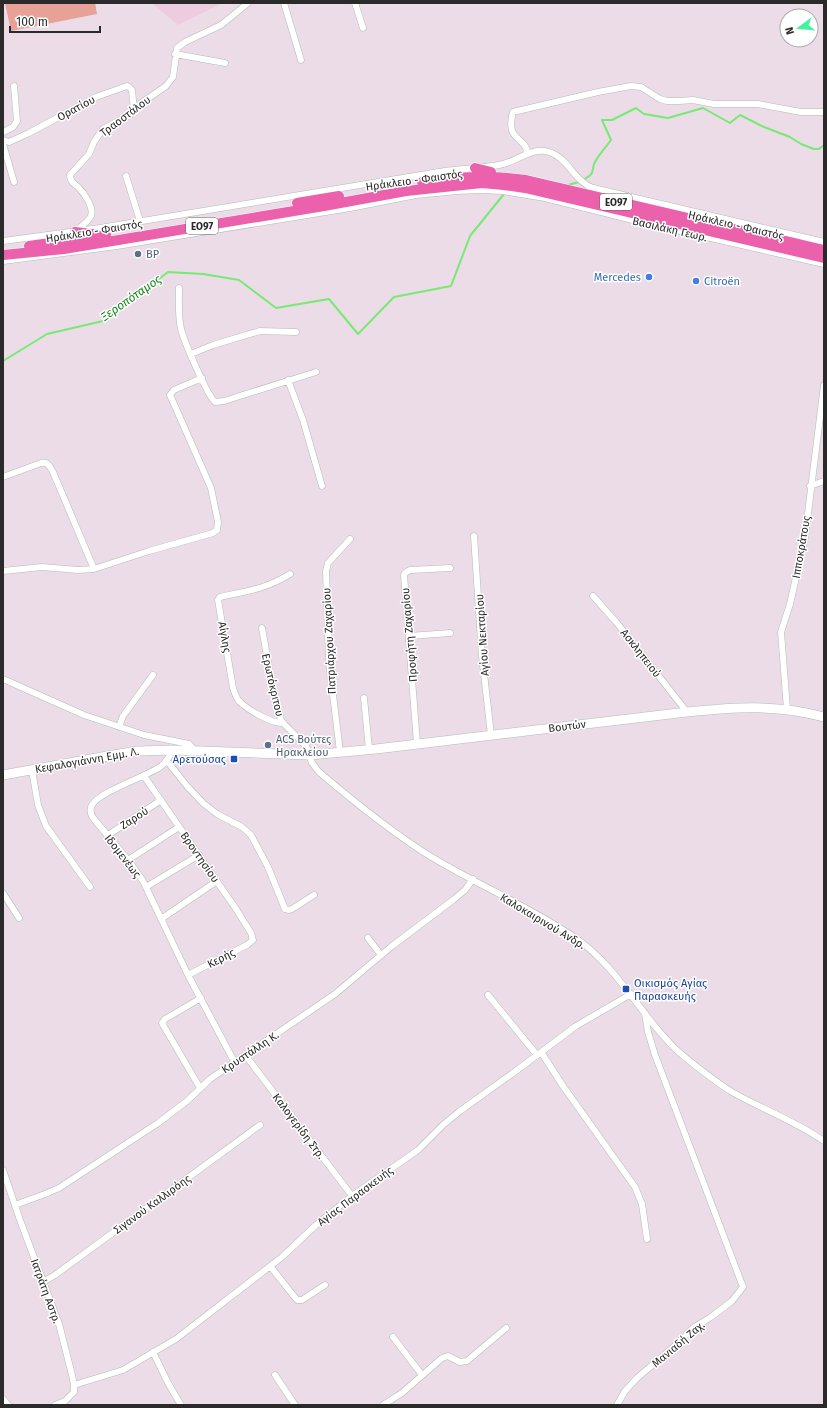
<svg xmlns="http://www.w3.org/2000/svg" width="827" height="1408" font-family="'Fira Sans',sans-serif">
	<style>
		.education { fill: #edcce0 }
		.pitch { fill: #e7a197 }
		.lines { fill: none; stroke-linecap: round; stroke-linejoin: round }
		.stream { stroke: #77ea73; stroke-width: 2 }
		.minor-casing { stroke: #b0bdb7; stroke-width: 7 }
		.secondary-casing { stroke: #b0bdb7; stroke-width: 10 }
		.primary-casing { stroke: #fff; stroke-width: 11 }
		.minor { stroke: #fff; stroke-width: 6 }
		.secondary { stroke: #fff; stroke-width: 9 }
		.primary { stroke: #eb61ab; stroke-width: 10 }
		.service-dot { fill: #5c6f8a; stroke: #fff; stroke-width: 1.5 }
		.shop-dot { fill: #3f7fe0; stroke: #fff; stroke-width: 1.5 }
		.transit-dot { fill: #1a4fb4; stroke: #fff; stroke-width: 1.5 }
		.labels { text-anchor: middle; stroke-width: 3; stroke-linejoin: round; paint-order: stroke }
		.shield { fill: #fff; stroke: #6a6a6a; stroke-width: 1 }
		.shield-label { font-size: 10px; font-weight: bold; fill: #2a2a2a }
		.street-label { font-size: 11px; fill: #2a2a2a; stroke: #fff }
		.service-label { font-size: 11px; fill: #4e5e75; stroke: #fff; text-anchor: start }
		.shop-label { font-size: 11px; fill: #366cbe; stroke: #fff; text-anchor: end }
		.transit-label { font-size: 11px; fill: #164399; stroke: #fff; text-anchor: end }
		.water-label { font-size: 12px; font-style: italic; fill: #128917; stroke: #fff }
	</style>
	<rect width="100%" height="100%" fill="#ebdce7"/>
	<path class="education" d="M152 3H223L178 25Z"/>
	<path class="pitch" d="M5 3H95L97 14 11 31Z"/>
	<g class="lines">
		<path class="stream" d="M583 180C597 172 590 172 595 162 599 154 606 147 611 140L602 120H612L636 108 644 114 668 118 703 108 730 123 740 115 764 127 790 137 801 144 814 149H819L824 145
			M568 185 579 182
			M3 361 47 334 103 321 168 272 203 274 239 280 276 308 329 299 358 334 394 297 451 286 470 236 504 194"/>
		<g class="minor-casing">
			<path id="minor" d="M284 3 301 60
				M355 3 363 28
				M175 54 225 63
				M3 132 13 127 17 121 14 86
				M3 140 9 142 29 133 96 97 127 86 129 87 132 90 134 110
				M3 144 14 182
				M528 154C525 135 505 142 513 112L598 92 631 86 641 87 660 99 667 101H679L693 100 714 104H758L801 112H824
				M126 176 140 221
				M390 180C397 182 403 186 400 194
				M75 232C80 227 88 222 91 216 94 207 84 193 78 187 74 183 70 182 70 175L89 154 94 142 103 129 130 115 140 104 166 86 173 77 177 48 185 42 221 25 248 3
				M3 241 100 228 445 171C464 168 484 169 503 164 519 160 535 145 552 153 569 160 575 182 593 188L824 242
				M3 261 117 246 350 208 416 195 457 191 482 190 502 191 545 198 645 223 824 264
				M179 288C179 302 178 316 181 329 184 341 207 395 215 402L224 401 316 372
				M191 354 213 345 260 331 296 332
				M288 380 303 420 322 486
				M3 477 41 463C48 461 50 467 53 472L94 569
				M810 486 824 481
				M474 536 482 656 491 735
				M3 571 42 567 78 570 94 569 149 551 213 533 217 530 218 522 211 488 170 395 174 390 202 378
				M593 596 617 623 687 712
				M262 628 273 690 281 720 285 725 306 746 312 763 319 772C353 801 388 829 425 853 473 883 527 905 574 937 619 967 642 1019 681 1054 697 1067 714 1081 732 1092 762 1109 795 1121 824 1141
				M409 636 450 633
				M3 679 84 715 144 735 189 744 192 747 193 751
				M364 698 369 749
				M787 709 781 632 790 604 805 537 824 385
				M282 723C271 723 248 710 240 702 236 699 235 693 233 688L218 600 220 597C247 591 266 589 290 574
				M119 727 123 716 153 675
				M417 744 404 575 406 572 410 570 450 568
				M173 750C169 757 166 763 160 767 145 777 99 792 92 805 89 810 91 815 94 819L128 860 143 881 188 975 235 1063
				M340 752 329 662 326 571 328 563 350 539
				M167 761 187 786 203 803 217 814 242 827 251 835 268 867 285 909 289 910 292 909 314 895
				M32 770 38 805 46 826 90 887
				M144 776 236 909 251 933 253 940 247 945 188 975
				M108 835 161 800
				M128 860 179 827
				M146 887 199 855
				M3 893 19 918
				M161 919 217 881
				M368 938 381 955
				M488 995 537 1055
				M541 1052 563 1086 635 1187 642 1204 647 1239
				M246 1056 352 1196
				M200 1088 162 1023 165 1019 201 998
				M3 1170 20 1220 59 1324 72 1375 74 1385V1392L65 1401 55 1405
				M15 1205 45 1194 59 1188 158 1123 187 1101 210 1079 335 994 392 946 453 900 465 890 473 879
				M270 1266 297 1300H302L325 1285
				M43 1282 55 1275 107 1237 260 1125
				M393 1337 422 1375
				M153 1352 168 1383 181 1405
				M275 1375 295 1405
				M74 1385 123 1370 176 1339 282 1257 316 1225 352 1196 418 1150 443 1125 460 1111 513 1073 576 1026 631 994
				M3 1399 8 1405
				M383 1405 402 1393 442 1358 448 1356 460 1362 467 1361 506 1328
				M617 1405 625 1391 637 1378 676 1345 693 1328 711 1317 732 1301 743 1287 655 1055 648 1032 645 1013"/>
		</g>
		<g class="secondary-casing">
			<path id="secondary" d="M3 775 102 757 137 751 173 750 310 755 376 749 687 712C735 707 777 704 824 717"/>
		</g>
		<g class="primary-casing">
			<path id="primary" d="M475 168 491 172
				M422 182C459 176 489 175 526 180L824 250
				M297 203 339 196
				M75 232 92 234
				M29 246 106 235
				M3 255 64 249 324 206 406 191 482 183 504 185 525 188 824 258"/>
		</g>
		<use href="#minor" class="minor"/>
		<use href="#secondary" class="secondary"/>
		<use href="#primary" class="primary"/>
	</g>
	<g class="service-dot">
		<circle cx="138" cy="254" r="4"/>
		<circle cx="268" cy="745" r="4"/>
	</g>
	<g class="shop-dot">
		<circle cx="649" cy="277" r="4"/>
		<circle cx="696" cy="281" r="4"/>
	</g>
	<g class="transit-dot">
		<rect x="230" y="755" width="8" height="8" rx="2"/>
		<rect x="622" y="985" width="8" height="8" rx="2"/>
	</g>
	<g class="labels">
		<g class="shield">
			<rect x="600" y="194" width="32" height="16" rx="3"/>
			<rect x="186" y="218" width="32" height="16" rx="3"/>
		</g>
		<g class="shield-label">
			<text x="616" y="206">ΕΟ97</text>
			<text x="202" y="230">ΕΟ97</text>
		</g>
		<g class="street-label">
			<text transform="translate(76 108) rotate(-28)" y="4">Ορατίου</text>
			<text transform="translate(125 116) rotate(-37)" y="4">Τραοστάλου</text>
			<text transform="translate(414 180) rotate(-8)" y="4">Ηράκλειο - Φαιστός</text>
			<text transform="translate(736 225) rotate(13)" y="4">Ηράκλειο - Φαιστός</text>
			<text transform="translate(670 229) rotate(13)" y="4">Βασιλάκη Γεωρ.</text>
			<text transform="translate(94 231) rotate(-9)" y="4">Ηράκλειο - Φαιστός</text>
			<text transform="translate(801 547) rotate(-80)" y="4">Ιπποκράτους</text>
			<text transform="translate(409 635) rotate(-95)" y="4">Προφήτη Ζαχαρίου</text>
			<text transform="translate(482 635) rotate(-94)" y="4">Αγίου Νεκταρίου</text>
			<text transform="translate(225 637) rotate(80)" y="4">Αίγλης</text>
			<text transform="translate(329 641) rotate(-93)" y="4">Πατριάρχου Ζαχαρίου</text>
			<text transform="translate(641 653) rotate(52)" y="4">Ασκληπειού</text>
			<text transform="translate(273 685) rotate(77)" y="4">Ερωτόκριτου</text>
			<text transform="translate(567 726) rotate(-7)" y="4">Βουτών</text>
			<text transform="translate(87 760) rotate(-10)" y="4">Κεφαλογιάννη Εμμ. Λ.</text>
			<text transform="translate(134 818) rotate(-33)" y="4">Ζαρού</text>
			<text transform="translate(123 856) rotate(52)" y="4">Ιδομενέως</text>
			<text transform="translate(200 857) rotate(55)" y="4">Βροντησίου</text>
			<text transform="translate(543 921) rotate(31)" y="4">Καλοκαιρινού Ανδρ.</text>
			<text transform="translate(221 958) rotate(-27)" y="4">Κερής</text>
			<text transform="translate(250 1052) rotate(-34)" y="4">Κρυστάλλη Κ.</text>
			<text transform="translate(299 1126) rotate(53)" y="4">Καλογερίδη Στρ.</text>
			<text transform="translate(355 1196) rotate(-37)" y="4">Αγίας Παρασκευής</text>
			<text transform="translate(152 1204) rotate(-36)" y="4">Σιγανού Καλλιρόης</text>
			<text transform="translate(46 1291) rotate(70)" y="4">Ιατράτη Αστρ.</text>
			<text transform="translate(678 1344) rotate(-40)" y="4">Μανιαδή Ζαχ.</text>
		</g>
		<g class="service-label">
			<text x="146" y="258">BP</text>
			<text x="276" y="743">ACS Βούτες<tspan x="276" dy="13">Ηρακλείου</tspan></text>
		</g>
		<g class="shop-label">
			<text x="641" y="281">Mercedes</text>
			<text x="704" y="285" text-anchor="start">Citroën</text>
		</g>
		<g class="transit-label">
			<text x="226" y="763">Αρετούσας</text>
			<text x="634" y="987" text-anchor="start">Οικισμός Αγίας<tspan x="634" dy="13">Παρασκευής</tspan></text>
		</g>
		<g class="water-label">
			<text transform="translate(131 298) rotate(-35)" y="4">Ξεροπόταμος</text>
		</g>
	</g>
	<rect width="827" height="1408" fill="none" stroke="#2a2a2a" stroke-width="8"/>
	<g transform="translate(799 28) rotate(254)"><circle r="19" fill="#ffffff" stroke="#aaaaaa"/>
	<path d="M0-3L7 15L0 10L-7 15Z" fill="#42f39d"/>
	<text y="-6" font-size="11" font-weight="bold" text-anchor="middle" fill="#2a2a2a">N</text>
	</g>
	<path d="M10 26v6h90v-6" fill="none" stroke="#2a2a2a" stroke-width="2"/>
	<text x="16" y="26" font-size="12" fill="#2a2a2a" stroke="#ffffff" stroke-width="3" paint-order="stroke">100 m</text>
</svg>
